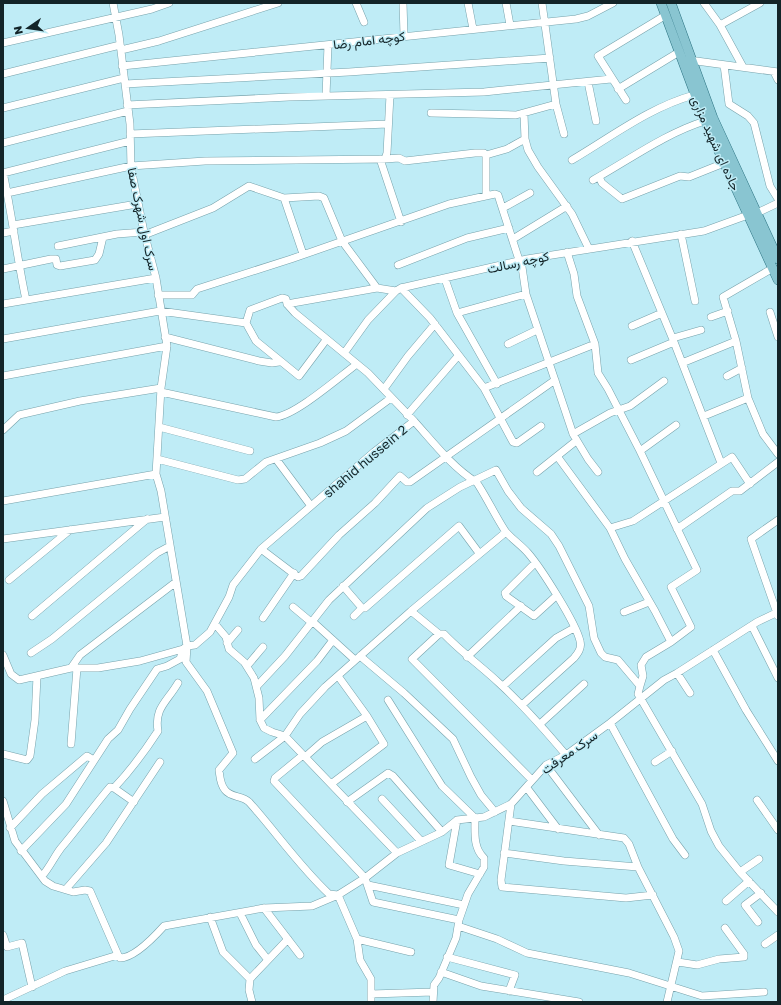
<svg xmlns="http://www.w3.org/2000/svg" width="781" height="1005" font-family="'Golos Text',Vazirmatn,sans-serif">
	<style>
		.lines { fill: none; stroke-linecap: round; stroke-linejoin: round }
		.minor-casing { stroke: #77a2ab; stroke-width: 8 }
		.major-casing { stroke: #2c7382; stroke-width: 10 }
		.minor { stroke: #fff; stroke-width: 7 }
		.major { stroke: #89c5d1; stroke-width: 9 }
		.labels { text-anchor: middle; stroke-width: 3; stroke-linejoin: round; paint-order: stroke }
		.street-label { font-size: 13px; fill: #132428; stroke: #bfecf6 }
	</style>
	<rect width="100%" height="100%" fill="#bfecf6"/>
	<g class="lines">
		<g class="minor-casing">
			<path id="minor" d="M113 3 119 35 130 124 131 168 144 232 156 278 167 346 161 388 156 474 161 491 187 646 186 662 207 691 233 753 219 770C220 777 220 784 225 790 231 798 242 795 249 802 276 832 299 866 329 894L338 895 357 939 360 960 371 979V1002
				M356 3 364 22
				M403 3 404 35
				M468 3 473 29
				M506 3 510 25
				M542 3 556 104 564 134
				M704 3 720 25 743 67
				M720 25 760 3
				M3 43 152 9 169 3
				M121 50 159 41 278 3
				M689 60 778 72
				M724 65 729 104 748 116 754 123 770 186 778 199
				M122 66 576 19 588 16 613 3
				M774 72 778 80
				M3 74 120 45
				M588 82 596 121
				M125 84 349 72 550 58
				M618 89 679 52
				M326 96 328 45
				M626 100 598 56 666 15
				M127 105 289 97 484 92 611 79
				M3 108 124 78
				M431 113 516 115 556 104
				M524 114 525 139 528 150 538 167 572 214 589 249
				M130 134 388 124
				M3 143 128 111
				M380 159 401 222
				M385 159 399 158 405 161 475 153H484L486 155 507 149 525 139
				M572 160C611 137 650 107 694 95
				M3 172C12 215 17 258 26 300
				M3 173 130 141
				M599 177 602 183 622 199 680 176 689 177 724 163
				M593 180C629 160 666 133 705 121
				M7 193 131 166 205 161 385 159 387 153 390 95
				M486 196V155
				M284 198 303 254
				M503 208 530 193
				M757 213 778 203
				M13 225 137 204
				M3 233 14 231
				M681 234 695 301
				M144 235 213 208 249 186 284 198 319 196 324 198 342 241 377 288
				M513 239 567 206
				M632 241 674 342 721 463
				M58 246 117 234 144 232
				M567 252 574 274 577 296 595 344 598 373 608 389 640 451 697 570 671 587 691 627 671 642 646 657 641 665 643 676 640 686
				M521 260 526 294 573 434 588 459 598 472
				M398 265 467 238 509 228
				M773 268 723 297 736 341 748 398 763 434 778 454
				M3 269 51 259H56L57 265 60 266 95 260 99 254 103 237
				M445 279 457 313 497 384
				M401 288 430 318 484 388 513 442 517 443 541 426
				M158 295H192L197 289 291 259 449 204 495 194 498 195 519 260
				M3 304 156 278
				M287 304 377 288 396 291 401 288 527 259 704 231 748 215
				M770 312 778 337
				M457 313 526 294
				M711 317 728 311
				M246 323 256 341 299 376 326 340
				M632 326 662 313
				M165 337 259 361 272 363 279 362
				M673 338 701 330
				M3 339 160 311 246 323 250 310 282 298 286 299 287 304 295 313 368 373 414 421 374 452 261 549 233 585 229 597 210 632 195 645 187 646 183 649 180 659 167 666 157 669 130 709 118 730 108 739 66 804 21 851
				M508 344 537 330
				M345 352 368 320 396 291
				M631 360 674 342
				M682 363 736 341
				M3 376 167 346
				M727 376 742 368
				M484 388 595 344
				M384 389 408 356 435 324
				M161 392 276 417C296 415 339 377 357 364
				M407 415 458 356
				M704 416 748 398
				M414 421C433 442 452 467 476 482 480 485 499 523 506 532 512 539 521 545 528 553 541 568 576 623 580 641 582 648 578 653 574 658L522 705
				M159 427 250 451
				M3 430 19 415 80 401 161 388
				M573 434 610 413 630 406 664 381
				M640 451 676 425
				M557 456 610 528 625 559 655 611 671 642
				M157 459 238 480 245 479 266 462 320 443 346 431 391 398
				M276 459 311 506
				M537 472 576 441
				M3 501 156 474
				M778 520 751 539 778 616
				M610 528 633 521 732 457 750 484
				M677 529 732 491H740L778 462
				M3 539 165 517
				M261 549 298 577 301 576 339 535 375 503 400 476 407 482H410L555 380
				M535 563 505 593 506 596 534 616 556 596
				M9 580 70 530
				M343 586 362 608H365L459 526 479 553
				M293 607 311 622
				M411 611 439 634H444C461 652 481 666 499 683 523 705 545 730 566 755
				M624 612 649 602
				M32 616 147 519
				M354 616 362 608
				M263 618 294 573
				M312 621 355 660
				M215 624 226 637 229 649 244 662 254 678 259 698 260 720 264 728 272 732 285 736 397 853
				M752 626 778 678
				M439 634 412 659 532 780
				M227 643 238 630
				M713 650 746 710 778 761
				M31 653 52 639 157 553 170 546
				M3 655 11 674 19 680 71 668H98L140 661 183 649
				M360 656 404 693 453 739 471 777 481 795 495 812
				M467 657 521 606
				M247 666 263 647
				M71 668 80 655 176 582
				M677 673 690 693
				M257 686 285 656 329 600 427 508 460 487 496 470 508 491 521 508 551 534 559 546 589 606 594 638 601 653 605 657 618 660 640 686 638 694 702 804 711 831 719 846 740 872 778 912
				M503 686 556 638 574 628
				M388 700 442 786 475 818C475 832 473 848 484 858V867L468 894 459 920 456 938 439 978 434 985 433 1002
				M260 720 317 661 333 640
				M610 723 673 839 685 855
				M540 724 584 684
				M71 744 77 668
				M3 754 27 760 30 756 35 720 37 676
				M303 755 275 778 274 781 365 878 373 902 459 920
				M305 757 322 742 367 716
				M255 759 285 736 300 714 325 687 411 611 506 532
				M655 762 672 751
				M546 765 599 835
				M331 784 384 744 367 716 338 676
				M114 788 134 802
				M527 788 558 829
				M382 799 421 841
				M757 800 778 830
				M3 801 15 841 45 881 53 886 73 892 85 890 90 891 118 955 120 958C134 958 155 936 164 926L264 908 312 906 338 895 365 878 397 853 442 832 457 820 484 817 511 804 546 765 566 755 610 723 664 680 677 673 757 622 778 612
				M347 802 388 773 393 776 442 832
				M511 804 501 880 502 887 626 898 653 895
				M457 820 449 865 480 874
				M509 821 624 838 629 844 638 867 674 937 679 951 667 1002
				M10 828 42 794 87 756 94 760
				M504 853 564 861 638 867
				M740 872 759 859
				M42 876C50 867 54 857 61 848 78 828 93 807 110 787L114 788C131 770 145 751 158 731 154 708 167 702 178 683
				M368 885 464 905
				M66 889 106 843 160 762
				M726 901 749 881
				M264 908 300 955
				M240 913 256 945 268 960
				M210 917 223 952 250 979
				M758 922 745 905 761 893
				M458 926 497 939 527 953 629 973 702 996 764 992
				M3 935 7 947 22 943 32 987
				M357 939 411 952
				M765 944 778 935
				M447 957 515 975 509 991
				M678 962 697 965 719 959 744 957V954L725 928
				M441 972 481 986 579 1002
				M371 994 433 992
				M3 1000 65 971 118 955
				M252 1002 249 990 250 979 288 939"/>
		</g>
		<g class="major-casing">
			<path id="major" d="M661 3 705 121 778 280
				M671 3 713 118 778 259"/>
		</g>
		<use href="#minor" class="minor"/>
		<use href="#major" class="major"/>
	</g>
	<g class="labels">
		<g class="street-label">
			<text transform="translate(369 40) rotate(-7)" y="5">کوچه امام رضا</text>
			<text transform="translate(716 143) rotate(66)" y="5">جاده ای شهید مزاری</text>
			<text transform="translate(143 219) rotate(78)" y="5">سرک اول شهرک صفا</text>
			<text transform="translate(518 262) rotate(-12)" y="5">کوچه رسالت</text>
			<text transform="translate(365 461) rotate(-40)" y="5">shahid hussein 2</text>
			<text transform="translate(569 752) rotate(-35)" y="5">سرک معرفت</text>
		</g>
	</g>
	<rect width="781" height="1005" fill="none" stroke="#132428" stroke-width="8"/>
	<g transform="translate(28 28) rotate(257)" stroke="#bfecf6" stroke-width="3" paint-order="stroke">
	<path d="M0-3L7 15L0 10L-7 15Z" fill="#132428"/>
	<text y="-6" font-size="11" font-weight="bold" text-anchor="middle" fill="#132428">N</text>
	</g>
</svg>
